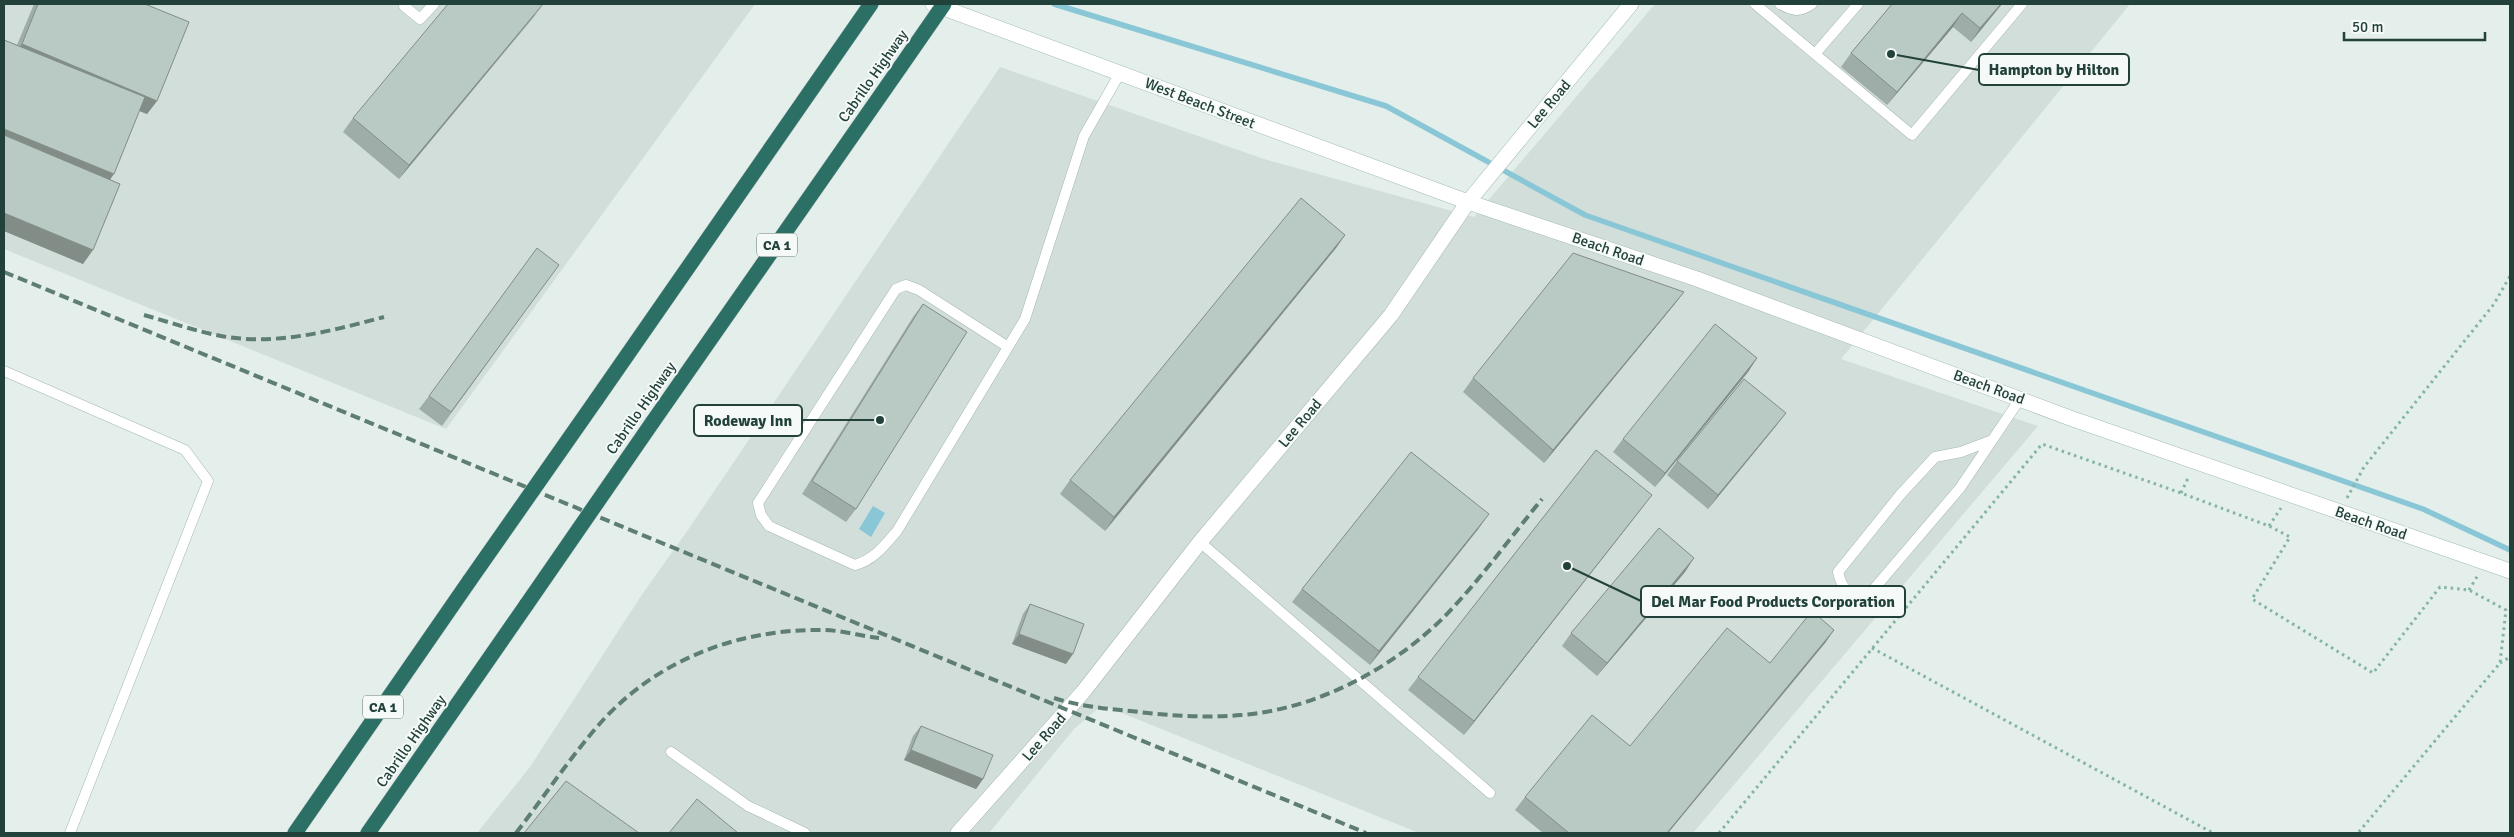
<svg xmlns="http://www.w3.org/2000/svg" width="2514" height="837" viewBox="0 0 2514 837" font-family="Signika,sans-serif">
	<style>
		.built { fill: #d2ded9 }
		.water { fill: #8ac7d6 }
		.lines { fill: none; stroke-linecap: round; stroke-linejoin: round }
		.stream { stroke: #8ac7d6; stroke-width: 5.5 }
		.service-casing { stroke: #a6b7b2; stroke-width: 11 }
		.tertiary-casing { stroke: #a6b7b2; stroke-width: 16 }
		.secondary-casing { stroke: #a2bbb3; stroke-width: 16 }
		.motorway-casing { stroke: #c1cac8; stroke-width: 16 }
		.path { stroke: #83b4a6; stroke-width: 3; stroke-dasharray: 2.5 4; stroke-linecap: butt }
		.service { stroke: #fff; stroke-width: 10 }
		.tertiary { stroke: #fff; stroke-width: 15 }
		.secondary { stroke: #fff; stroke-width: 15 }
		.motorway { stroke: #2c6f64; stroke-width: 15 }
		.rail { stroke: #5d7d75; stroke-width: 4; stroke-dasharray: 10 5; stroke-linecap: butt }
		.motorway-bridge-casing { stroke: #c1cac8; stroke-width: 16; stroke-linecap: butt }
		.motorway-bridge { stroke: #2c6f64; stroke-width: 15 }
		.wall { fill: #9fada8 }
		.shaded-wall { fill: #828d88 }
		.building { fill: #b9c9c3; stroke: #828d88 }
		.labels { text-anchor: middle; stroke-width: 4; stroke-linejoin: round; paint-order: stroke }
		.shield { fill: #f5faf8; stroke: #617873; stroke-width: 1 }
		.shield-label { font-size: 14px; font-weight: bold; fill: #22413a }
		.street-label { font-size: 15px; fill: #22413a; stroke: #f5faf8 }
		.leader { fill: none; stroke: #22413a; stroke-width: 2 }
		.callout-dot { fill: #22413a; stroke: #f5faf8; stroke-width: 2 }
		.callout { fill: #f5faf8; stroke: #22413a; stroke-width: 2 }
		.callout-label { font-size: 16px; text-anchor: middle; font-weight: bold; fill: #22413a }
	</style>
	<rect width="100%" height="100%" fill="#e4eeea"/>
	<path class="built" d="M4,4H755L446,429L4,249Z
		M1655,4H2130L1841,359L2038,426L1693,833H1419L1102,705L1074,729L989,833H477L530,767L641,596L690,527L1000,67L1264,159L1474,217Z"/>
	<path class="water" d="M873,506L885,513L871,537L859,529Z"/>
	<g class="lines">
		<path class="stream" d="M1054,4L1386,106L1585,215L2423,509L2510,550"/>
		<defs>
			<path id="service" d="M406,4L404,6L420,19L434,4
				M1755,4L1912,135L2022,4
				M1780,4C1793,11 1799,13 1812,4
				M1815,54L1858,4
				M1008,347L919,290L906,285L896,289L758,503L761,515L769,526L855,565C875,559 884,546 897,531L1025,319L1084,136L1120,73
				M4,371L185,450L208,481L70,833
				M1990,441L1961,452L1935,457L1900,495L1838,572C1842,589 1848,595 1864,597L1873,590L1960,488L2020,399
				M1200,542L1490,793
				M671,752L748,806L805,833"/>
			<path id="tertiary" d="M958,833L1083,692L1200,542L1391,315L1468,202"/>
			<path id="secondary" d="M933,4L1468,202L1697,279L2070,418L2510,571
				M1468,202L1631,4"/>
			<path id="motorway" d="M596,400L871,4
				M652,423L901,66
				M295,833L470,580
				M368,833L527,604"/>
		</defs>
		<use href="#service" class="service-casing"/>
		<use href="#tertiary" class="tertiary-casing"/>
		<use href="#secondary" class="secondary-casing"/>
		<use href="#motorway" class="motorway-casing"/>
		<path class="path" d="M2181,493L2189,476
			M2347,498L2364,467L2494,304L2510,276
			M2269,526L2281,508
			M2469,590L2478,575
			M1872,648L2213,833
			M2500,663L2510,657
			M1719,833L2042,444L2181,493L2269,526L2290,537L2252,599L2373,673L2440,587L2469,590L2506,610L2500,663L2358,833"/>
		<use href="#service" class="service"/>
		<use href="#tertiary" class="tertiary"/>
		<use href="#secondary" class="secondary"/>
		<use href="#motorway" class="motorway"/>
		<path class="rail" d="M4,272L1366,833
			M144,315C169,322 195,331 221,336C276,346 331,331 384,317
			M1054,698C1082,707 1110,709 1139,712C1173,716 1207,718 1241,715C1317,709 1392,669 1445,616C1480,580 1510,538 1542,499
			M516,833C544,797 573,753 604,719C661,658 740,629 822,630C841,630 860,636 879,638"/>
		<defs>
			<path id="motorway-bridge" d="M901,66L944,4
				M470,580L596,400
				M527,604L652,423"/>
		</defs>
		<use href="#motorway-bridge" class="motorway-bridge-casing"/>
		<use href="#motorway-bridge" class="motorway-bridge"/>
	</g>
	<path class="wall" d="M34,4H145L157,101L147,114L139,111L110,180L83,264L4,231V40L17,45Z
		M1892,4H2002L1971,42L1953,27L1887,105L1841,67L1851,53Z
		M536,14L399,179L343,132L353,118Z
		M1345,235L1336,248L1105,531L1060,494L1070,480Z
		M549,278L442,426L419,409L429,396Z
		M1684,292L1674,305L1544,463L1463,392L1473,378Z
		M923,304L856,509L846,522L802,494L913,317Z
		M1757,358L1748,372L1655,487L1613,452L1623,439Z
		M1776,426L1708,509L1667,475L1677,461Z
		M1642,508L1464,735L1408,690L1418,677Z
		M1479,528L1370,665L1292,602L1302,589Z
		M1685,572L1597,676L1562,646L1571,633Z
		M1030,604L1066,664L1012,644L1023,614Z
		M1834,630L1825,643L1668,833H1543L1515,810L1525,797L1630,746L1770,663Z
		M921,726L983,779L976,789L904,760L913,736Z"/>
	<path class="shaded-wall" d="M544,4L536,14L399,179L409,165Z
		M2001,4H2002L1971,42L1980,28Z
		M1962,13L1953,27L1887,105L1897,92Z
		M22,44L157,101L147,114L12,58Z
		M4,129L114,174L104,188L4,147Z
		M4,213L93,250L83,264L4,231Z
		M1345,235L1336,248L1105,531L1114,517Z
		M1684,292L1674,305L1544,463L1553,450Z
		M1757,358L1748,372L1655,487L1665,473Z
		M1786,413L1776,426L1708,509L1718,495Z
		M1652,495L1642,508L1464,735L1474,721Z
		M1489,514L1479,528L1370,665L1379,651Z
		M1694,558L1685,572L1597,676L1607,663Z
		M1834,630L1825,643L1668,833H1667Z
		M1019,634L1073,654L1066,664L1012,644Z
		M911,750L983,779L976,789L904,760Z"/>
	<path class="building" d="M38,4H145L189,22L157,101L22,44Z
		M448,4H543L409,165L353,118Z
		M1892,4H2001L1980,28L1962,13L1897,92L1851,53Z
		M4,40L145,97L114,174L4,129Z
		M4,135L120,184L93,250L4,213Z
		M1301,198L1345,235L1114,517L1070,480Z
		M537,248L559,265L451,412L429,396Z
		M1573,253L1684,292L1553,450L1473,378Z
		M923,304L967,332L856,509L812,481Z
		M1715,324L1757,358L1665,473L1623,439Z
		M1744,379L1786,413L1718,495L1677,461Z
		M1596,450L1652,495L1474,721L1418,677Z
		M1411,452L1489,514L1379,651L1302,589Z
		M1659,528L1694,558L1607,663L1571,633Z
		M1030,604L1084,624L1073,654L1019,634Z
		M1812,611L1834,630L1667,833H1569L1525,797L1592,715L1630,746L1727,628L1770,663Z
		M921,726L993,755L983,779L911,750Z
		M566,781L639,833H524Z
		M697,799L738,833H669Z"/>
	<g class="labels">
		<g class="shield">
			<rect x="757" y="233.5" width="40" height="23" rx="4"/>
			<rect x="363" y="695.5" width="40" height="23" rx="4"/>
		</g>
		<g class="shield-label">
			<text x="777" y="250">CA 1</text>
			<text x="383" y="712">CA 1</text>
		</g>
		<g class="street-label">
			<text transform="translate(873 76) rotate(-55)" y="5">Cabrillo Highway</text>
			<text transform="translate(1200 103) rotate(21)" y="5">West Beach Street</text>
			<text transform="translate(1549 104) rotate(-50)" y="5">Lee Road</text>
			<text transform="translate(1608 249) rotate(19)" y="5">Beach Road</text>
			<text transform="translate(1989 387) rotate(20)" y="5">Beach Road</text>
			<text transform="translate(641 408) rotate(-55)" y="5">Cabrillo Highway</text>
			<text transform="translate(1300 423) rotate(-50)" y="5">Lee Road</text>
			<text transform="translate(2371 523) rotate(19)" y="5">Beach Road</text>
			<text transform="translate(1044 737) rotate(-49)" y="5">Lee Road</text>
			<text transform="translate(411 741) rotate(-55)" y="5">Cabrillo Highway</text>
		</g>
	</g>
	<path class="leader" d="M1891 54L1979 70M880 420L802 420M1567 566L1641 601"/>
	<g class="callout-dot">
		<circle cx="1891" cy="54" r="5"/>
		<circle cx="880" cy="420" r="5"/>
		<circle cx="1567" cy="566" r="5"/>
	</g>
	<g class="callout">
		<rect x="1979" y="54" width="150" height="31" rx="5"/>
		<rect x="694" y="405" width="108" height="31" rx="5"/>
		<rect x="1641" y="586" width="264" height="31" rx="5"/>
	</g>
	<g class="callout-label">
		<text x="2054" y="75">Hampton by Hilton</text>
		<text x="748" y="426">Rodeway Inn</text>
		<text x="1773" y="607">Del Mar Food Products Corporation</text>
	</g>
	<rect width="2514" height="837" fill="none" stroke="#22413a" stroke-width="10"/>
	<path d="M2344 32v8h141v-8" fill="none" stroke="#22413a" stroke-width="2.5"/>
	<text x="2352" y="32" font-size="15" fill="#22413a" stroke="#f5faf8" stroke-width="4" paint-order="stroke">50 m</text>
</svg>
